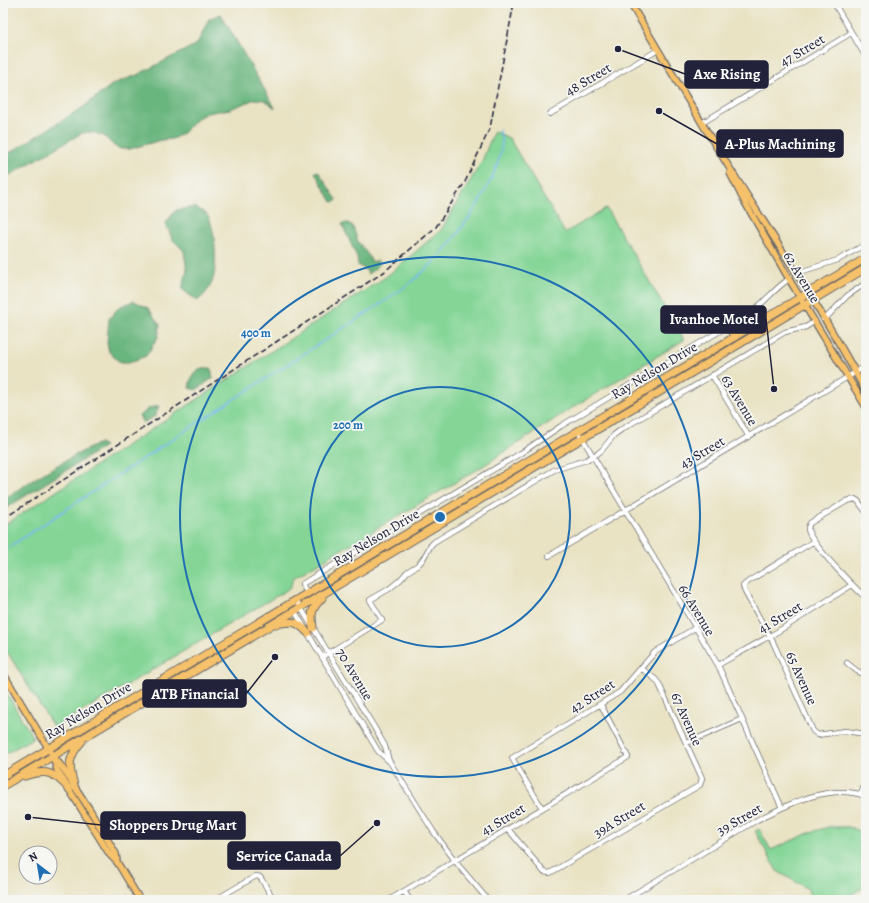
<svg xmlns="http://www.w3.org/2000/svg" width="869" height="903" viewBox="0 0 869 903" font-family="Alegreya,serif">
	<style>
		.green { fill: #84d596; stroke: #537c68 }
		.forest { fill: #6bb67f; stroke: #466c5d }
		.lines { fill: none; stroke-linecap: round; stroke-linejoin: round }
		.stream { stroke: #78b9ed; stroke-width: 1.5 }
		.minor-casing { stroke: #68666b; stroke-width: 6 }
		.major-casing { stroke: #68666b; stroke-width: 8 }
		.highway-casing { stroke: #68666b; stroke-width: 9 }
		.minor { stroke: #fff; stroke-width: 4.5 }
		.major { stroke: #f5c16b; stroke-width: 5.5 }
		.highway { stroke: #f5c16b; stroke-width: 7 }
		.rail { stroke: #22223b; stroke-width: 1.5; stroke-dasharray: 6 3; stroke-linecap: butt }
		.ring { fill: none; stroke: #1f6fb2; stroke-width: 2 }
		.labels { text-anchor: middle; stroke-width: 3.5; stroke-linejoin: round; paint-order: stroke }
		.street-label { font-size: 14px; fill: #22223b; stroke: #f6f6f2 }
		.centre { fill: #1f6fb2; stroke: #f6f6f2; stroke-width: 2 }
		.ring-label { font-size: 12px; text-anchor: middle; font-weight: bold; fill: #1f6fb2; stroke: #f6f6f2; stroke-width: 3.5; stroke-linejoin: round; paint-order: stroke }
		.leader { fill: none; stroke: #22223b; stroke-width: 1.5 }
		.callout-dot { fill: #22223b; stroke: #f6f6f2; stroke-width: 1.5 }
		.callout { fill: #22223b; stroke: #22223b; stroke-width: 1.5 }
		.callout-label { font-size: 15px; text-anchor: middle; font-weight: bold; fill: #fff }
	</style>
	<rect width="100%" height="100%" fill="#f6f6f2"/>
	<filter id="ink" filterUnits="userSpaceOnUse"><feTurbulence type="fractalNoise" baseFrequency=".025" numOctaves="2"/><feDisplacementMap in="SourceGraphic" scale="8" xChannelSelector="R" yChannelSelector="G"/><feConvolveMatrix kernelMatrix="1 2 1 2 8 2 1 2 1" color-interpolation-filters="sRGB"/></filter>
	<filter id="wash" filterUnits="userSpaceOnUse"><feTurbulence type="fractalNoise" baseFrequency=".012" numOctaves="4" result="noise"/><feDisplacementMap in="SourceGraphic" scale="16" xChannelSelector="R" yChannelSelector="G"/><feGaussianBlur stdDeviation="0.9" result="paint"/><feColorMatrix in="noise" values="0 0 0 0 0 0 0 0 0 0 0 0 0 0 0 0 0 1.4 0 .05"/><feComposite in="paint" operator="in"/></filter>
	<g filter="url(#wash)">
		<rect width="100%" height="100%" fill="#e9e3c4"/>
		<path class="green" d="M494,131L509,138L565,233L606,208L684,340L567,411L480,468L293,578L290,588L54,728L3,645V526L387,276L441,230L482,161Z
			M3,687L33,738L3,755Z
			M829,827H849L866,833V886L842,900H811L808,889L777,871L755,831L759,829L771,850L811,832Z"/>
		<path class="forest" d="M221,14L275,108L265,100L255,99L230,109L207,113L197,118L182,134L172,139L161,140L130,149H121L114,146L104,136L92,132L82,133L3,179V157L82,108L113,84L137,75L197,44L209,19Z
			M318,171L337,200L336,201L332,202L315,172Z
			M195,207C198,209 203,211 206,214C216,224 218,269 212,282C209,290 204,296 197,301L182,289L187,272L184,251L172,239L166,223L176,210Z
			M348,223L353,227L358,242L366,252L372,262L378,261L380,264C379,266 370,272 368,274L366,270L358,265L357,257L342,224Z
			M134,301L148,308L160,325L158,337L146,356L130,362H120L115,358L109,352L107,343L109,319L119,307Z
			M211,368L213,378L196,390L189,388C192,373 195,369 211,368Z
			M159,406L155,416L143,423L139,416L150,408Z
			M100,443L105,446L3,510V500C34,478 66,459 100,443Z"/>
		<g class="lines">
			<path class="stream" d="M3,551L188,429L382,303C401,290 421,276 436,259C462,231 499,180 502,142C502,138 500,134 499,130"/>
		</g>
	</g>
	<g filter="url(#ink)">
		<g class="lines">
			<defs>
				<path id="minor" d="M834,3L866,57
					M550,114L658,50
					M702,123L851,33
					M797,275L803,271L838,260L866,244
					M823,319L828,316L847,296L866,283
					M712,375L749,437
					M578,431L718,665L782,808
					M866,512L858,501L855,499L847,501L810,523C809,526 808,526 808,529C809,542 855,588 866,598
					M814,541L749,581L743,586L745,592L773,642L813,731L818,735L845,731L866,734
					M549,556L866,366
					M307,593L302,584L521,453L561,426L750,313C764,303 774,289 789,279
					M296,600L374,727L385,746L389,761
					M294,610L378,751L390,762L433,831L459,866L488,900
					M322,657L382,620L370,600L389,589L400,580L407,572L418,565L423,559L431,545L434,542L554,470L586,460L597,454L602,450L614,435L622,429L785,332L806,327L815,321
					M847,663L857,671L866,675
					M718,665L777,632L852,585
					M687,743L742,719
					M861,795L866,779
					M542,808L512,758L620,692L655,652L695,628
					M508,829L544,872L550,873L700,785L702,778L659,684L655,679L641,668
					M404,891L410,900
					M215,900L256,876L260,877L262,880L274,900
					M389,900L628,757L601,705
					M624,900L757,820C789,804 829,783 866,796"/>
				<path id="major" d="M630,3C661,54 691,106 722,156C771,234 823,311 866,392
					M730,173L743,199L789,279L866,407
					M3,673L53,756L62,767L90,810L116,854L117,862
					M54,760L57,770L110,855L117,862L140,900"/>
				<path id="highway" d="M728,326L735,337
					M276,624C293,621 296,620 308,633
					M313,628C311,613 311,609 322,598
					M3,776L866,258
					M25,776C47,769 54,772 69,789
					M74,785C68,765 68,757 82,741
					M3,786L866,268"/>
			</defs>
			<use href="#minor" class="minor-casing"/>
			<use href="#major" class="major-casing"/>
			<use href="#highway" class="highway-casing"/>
			<use href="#minor" class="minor"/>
			<use href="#major" class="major"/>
			<use href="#highway" class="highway"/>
			<path class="rail" d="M3,519L384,272L436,227L465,182L490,128L514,3"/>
		</g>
	</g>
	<g class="ring">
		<circle cx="440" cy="517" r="130"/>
		<circle cx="440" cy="517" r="260"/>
	</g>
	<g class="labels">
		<g class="street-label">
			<text transform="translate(802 50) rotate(-31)" y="5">47 Street</text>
			<text transform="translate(588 79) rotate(-31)" y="5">48 Street</text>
			<text transform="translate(802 277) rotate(59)" y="5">62 Avenue</text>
			<text transform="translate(654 370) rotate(-31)" y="5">Ray Nelson Drive</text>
			<text transform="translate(740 400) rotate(59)" y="5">63 Avenue</text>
			<text transform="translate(702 452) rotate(-31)" y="5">43 Street</text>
			<text transform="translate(376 537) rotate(-31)" y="5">Ray Nelson Drive</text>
			<text transform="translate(697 610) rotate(59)" y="5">66 Avenue</text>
			<text transform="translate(780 617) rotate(-31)" y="5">41 Street</text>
			<text transform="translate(355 674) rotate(59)" y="5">70 Avenue</text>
			<text transform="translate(802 678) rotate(66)" y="5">65 Avenue</text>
			<text transform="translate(592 696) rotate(-33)" y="5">42 Street</text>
			<text transform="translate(88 710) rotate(-31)" y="5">Ray Nelson Drive</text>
			<text transform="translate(687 719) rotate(66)" y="5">67 Avenue</text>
			<text transform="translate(503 819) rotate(-31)" y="5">41 Street</text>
			<text transform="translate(619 819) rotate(-31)" y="5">39A Street</text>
			<text transform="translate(739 819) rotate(-30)" y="5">39 Street</text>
		</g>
	</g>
	<circle cx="440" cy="517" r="6" class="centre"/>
	<g class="ring-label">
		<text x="256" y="337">400 m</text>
		<text x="348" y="429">200 m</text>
	</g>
	<path class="leader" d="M618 49L685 74M659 111L717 144M774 389L766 319M275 657L246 694M28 817L101 825M377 823L340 856"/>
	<g class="callout-dot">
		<circle cx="618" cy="49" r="4"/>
		<circle cx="659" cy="111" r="4"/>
		<circle cx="774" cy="389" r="4"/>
		<circle cx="275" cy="657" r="4"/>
		<circle cx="28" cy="817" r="4"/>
		<circle cx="377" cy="823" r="4"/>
	</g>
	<g class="callout">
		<rect x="685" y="61" width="83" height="27" rx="4"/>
		<rect x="717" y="130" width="126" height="27" rx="4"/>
		<rect x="661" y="306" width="105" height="27" rx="4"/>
		<rect x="143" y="680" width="103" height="27" rx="4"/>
		<rect x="101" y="812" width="144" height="27" rx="4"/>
		<rect x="228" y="842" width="112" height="27" rx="4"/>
	</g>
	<g class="callout-label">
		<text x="727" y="79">Axe Rising</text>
		<text x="780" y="149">A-Plus Machining</text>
		<text x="714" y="324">Ivanhoe Motel</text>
		<text x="195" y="699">ATB Financial</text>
		<text x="173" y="830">Shoppers Drug Mart</text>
		<text x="284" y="861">Service Canada</text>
	</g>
	<rect width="869" height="903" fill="none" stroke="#f6f6f2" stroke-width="16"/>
	<g transform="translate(38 865) rotate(329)"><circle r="19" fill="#f6f6f2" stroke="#a1a1a9"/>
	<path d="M0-3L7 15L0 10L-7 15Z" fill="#1f6fb2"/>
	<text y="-6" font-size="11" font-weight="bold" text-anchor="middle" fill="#22223b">N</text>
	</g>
</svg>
